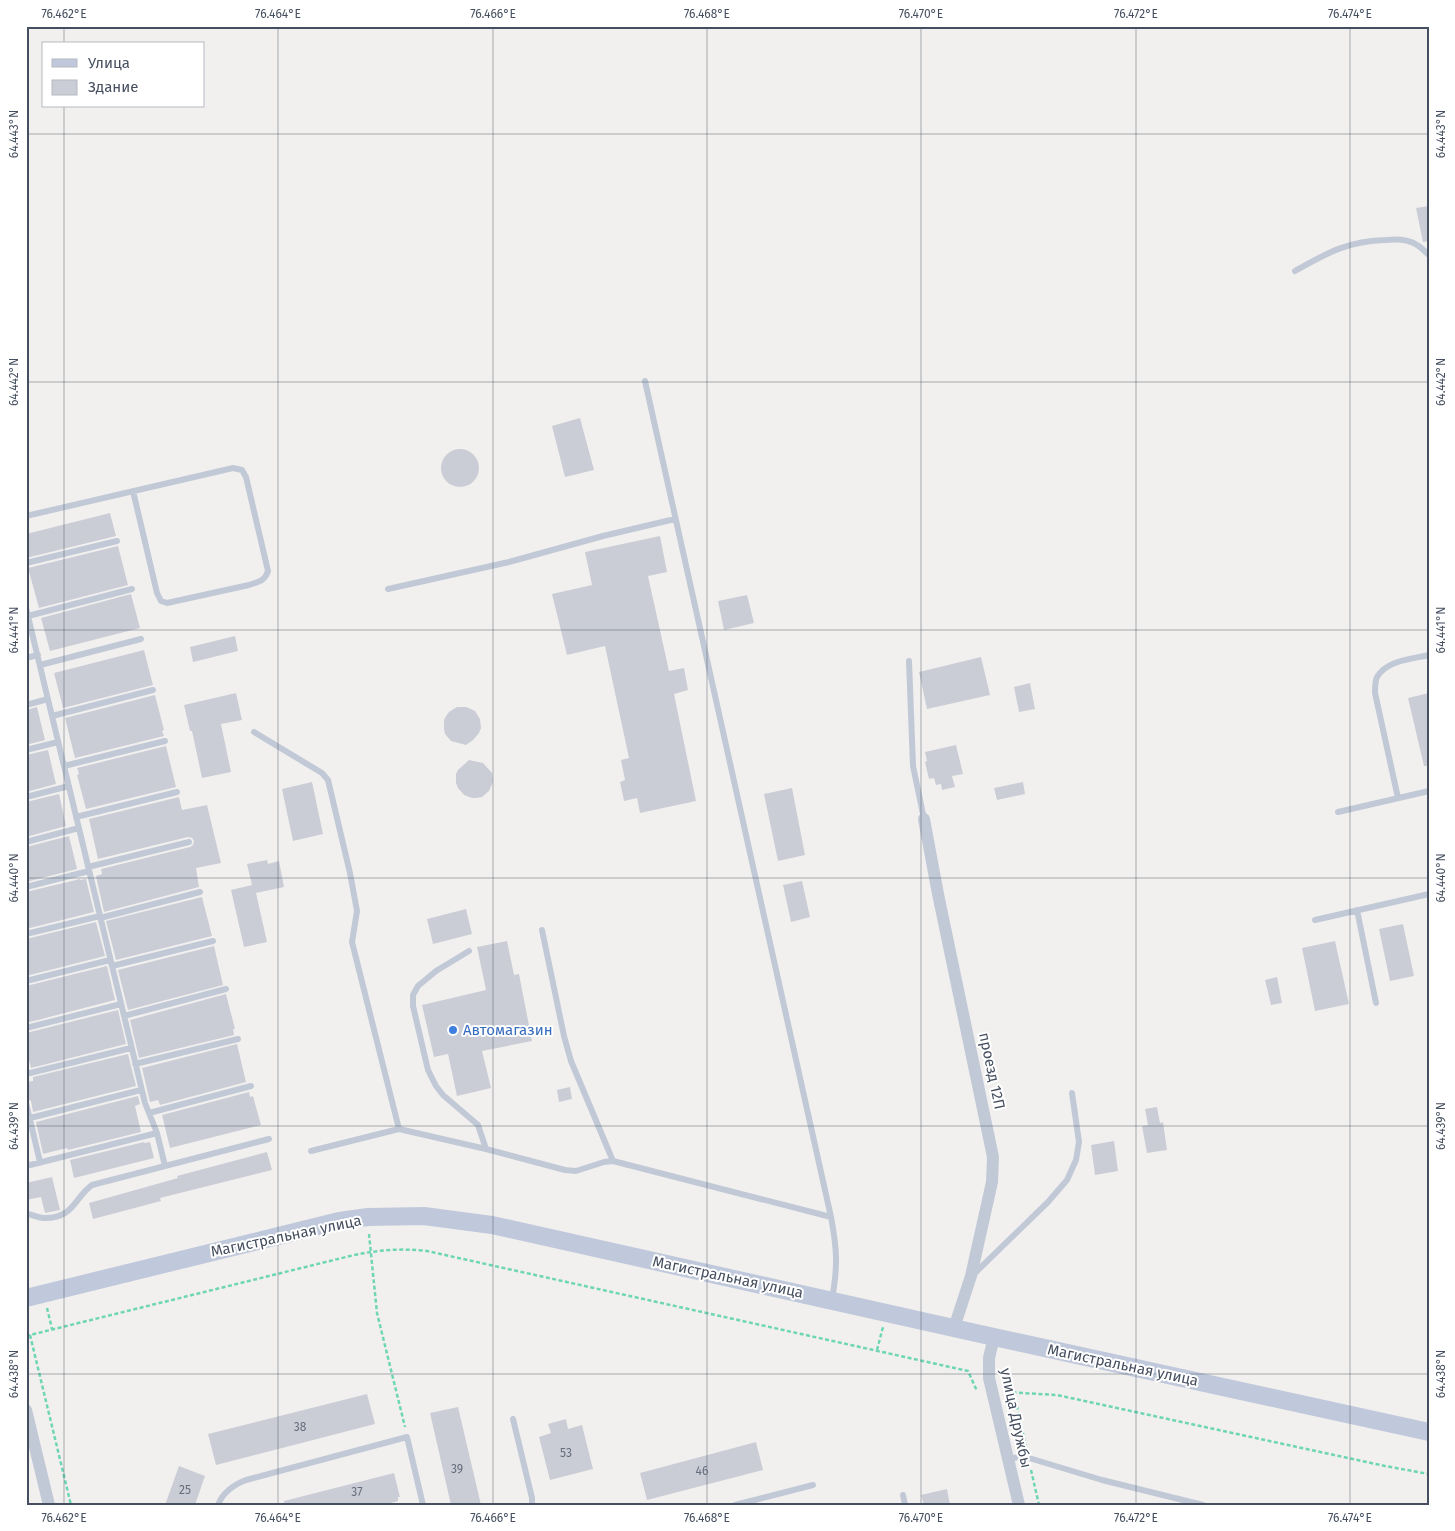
<svg xmlns="http://www.w3.org/2000/svg" width="1455" height="1531" viewBox="0 0 1455 1531" font-family="'Fira Sans',sans-serif">
	<style>
		.building { fill: #cbcdd6 }
		.lines { fill: none; stroke-linecap: round; stroke-linejoin: round }
		.path { stroke: #6ed6b4; stroke-width: 2.5; stroke-dasharray: 4 2.5; stroke-linecap: butt }
		.service { stroke: #c2c9d6; stroke-width: 6 }
		.minor { stroke: #c2c9d6; stroke-width: 12 }
		.secondary { stroke: #c0c9db; stroke-width: 18 }
		.ticks { fill: none; stroke: #454f5f; stroke-width: 1; stroke-opacity: 0.45 }
		.shop-dot { fill: #3f7fe0; stroke: #fff; stroke-width: 2 }
		.labels { text-anchor: middle; stroke-width: 4; stroke-linejoin: round; paint-order: stroke }
		.number-label { font-size: 12px; fill: #666e7d }
		.shop-label { font-size: 15px; fill: #366cbe; stroke: #fff; text-anchor: start }
		.street-label { font-size: 15px; fill: #454f5f; stroke: #fff }
		.neatline { fill: none; stroke: #454f5f; stroke-width: 2 }
		.ticks-label { font-size: 12px; text-anchor: middle; fill: #454f5f }
	</style>
	<rect width="100%" height="100%" fill="#f2f0ef"/>
	<path class="building" d="M1429,206V241L1423,242L1416,208Z
		M580,418L594,470L565,477L552,426Z
		M441 468a19 19 0 1 1 38 0a19 19 0 1 1-38 0Z
		M110,513L116,536L26,558V534Z
		M660,536L667,572L648,576L669,671L684,668L688,690L674,694L696,801L640,813L637,798L624,801L620,782L625,780L621,760L629,758L605,646L567,655L552,594L592,585L585,552Z
		M118,546L128,585L39,608L28,568Z
		M131,594L140,628L50,651L41,618Z
		M747,595L754,623L724,630L718,601Z
		M235,636L238,651L193,662L190,647Z
		M144,650L153,685L63,708L54,673Z
		M981,657L990,695L927,709L919,672Z
		M1030,683L1035,709L1019,712L1014,687Z
		M236,693L242,720L221,724L231,772L202,778L192,731H190L184,705Z
		M1429,693V766H1424L1408,698Z
		M155,695L164,730L162,731L164,736L75,758L65,718Z
		M37,707L45,740L26,745V710Z
		M457,707H466L471,709L475,711L480,719L481,728L479,733L473,740L466,745L451,741L445,734L444,729V720L446,716L449,712Z
		M956,745L963,774L952,776L955,787L942,790L941,784L936,785L934,778L929,779L925,762L927,761L925,752Z
		M166,746L176,787L86,809L77,775L79,774L77,768Z
		M48,750L56,784L26,792V755Z
		M469,760L483,763L492,773L493,782L489,791L482,797L477,798H472L464,795L458,788L456,783V774L458,770Z
		M312,782L323,834L293,841L282,789Z
		M1023,782L1025,794L997,800L994,788Z
		M792,788L805,855L778,861L764,794Z
		M59,794L66,826L26,837V802Z
		M179,797L182,810L207,805L221,863L196,868L199,887L104,912L96,876L102,874L101,869L190,847L193,845L194,841L192,838L188,837L98,859L89,819Z
		M69,836L77,869L26,882V847Z
		M267,860L268,864L279,861L284,887L256,893L267,942L244,947L231,890L252,885L247,864Z
		M80,879V880L86,879L94,912L26,929V892Z
		M802,881L810,917L791,922L783,885Z
		M202,897L212,936L116,960L106,921Z
		M466,909L472,934L433,944L427,919Z
		M96,922L105,956L26,976V939Z
		M1403,924L1414,976L1390,981L1379,929Z
		M507,941L514,975L519,974L532,1041L482,1051L491,1088L457,1096L448,1054L434,1057L422,1005L486,990L477,947Z
		M1335,941L1349,1004L1315,1011L1302,948Z
		M214,946L223,985L128,1010L118,970Z
		M107,966L115,1000L26,1023V986Z
		M1277,977L1282,1003L1271,1005L1265,980Z
		M226,994L235,1029H233L234,1035L139,1058L130,1020Z
		M118,1010L126,1044L31,1068L26,1049V1033Z
		M237,1044L246,1082L160,1105L158,1100L150,1102L142,1068Z
		M128,1054L136,1086L33,1112L31,1101L26,1098V1082L33,1081V1077Z
		M570,1087L572,1099L559,1102L557,1090Z
		M249,1092L250,1097L253,1096L261,1125L170,1148L162,1115Z
		M138,1096L140,1104L135,1106L141,1132L68,1150L67,1148L43,1154L36,1122Z
		M1157,1107L1160,1123L1163,1122L1167,1150L1147,1153L1142,1126L1148,1125L1145,1109Z
		M1114,1141L1118,1171L1095,1175L1091,1145Z
		M144,1142V1143L150,1142L154,1158L74,1178L70,1160Z
		M267,1152L272,1170L160,1198L161,1201L93,1219L89,1203L178,1178L177,1176Z
		M52,1177L60,1210L45,1213L41,1197L26,1200V1183Z
		M367,1394L375,1424L216,1465L208,1434Z
		M458,1407L481,1505H451L430,1413Z
		M566,1419L568,1429L582,1425L593,1469L550,1480L539,1437L551,1433L548,1424Z
		M756,1442L763,1470L647,1500L640,1473Z
		M179,1466L205,1476L195,1505H165Z
		M394,1473L400,1497H398V1501L384,1505H284V1501Z
		M947,1489L950,1505H924L921,1495Z"/>
	<g class="lines">
		<path class="path" d="M369,1234L377,1313L405,1427
			M47,1308L52,1329
			M30,1335L71,1505
			M26,1336L350,1256C376,1250 400,1248 427,1251L968,1371L977,1391
			M877,1350L883,1327
			M1006,1392L1057,1395L1385,1466L1429,1474
			M1014,1393L1026,1447
			M1031,1470L1039,1505"/>
		<path class="service" d="M1295,271C1327,253 1347,241 1386,240C1396,239 1408,239 1417,245C1421,247 1425,252 1429,255
			M645,381L831,1217C837,1249 838,1266 832,1299
			M26,516L233,468L242,470L246,477L268,571C265,581 258,582 249,585L167,603L161,601L157,593L133,491
			M26,563L117,541
			M388,589L509,562L603,536L675,519
			M26,608L145,1103L157,1133L165,1166
			M28,616L132,589
			M26,658L38,655
			M909,661L913,766L924,819
			M40,665L141,639
			M26,705L48,699
			M52,716L153,690
			M254,732L322,773L328,780L350,873L357,911L352,942L399,1129L486,1149L565,1170L576,1171L604,1162L613,1161L831,1217
			M26,750L58,742
			M64,766L165,741
			M26,797L69,786
			M1398,798L1375,693C1375,688 1375,681 1377,677C1387,660 1412,659 1429,655
			M1338,812L1429,791
			M76,817L177,792
			M26,842L79,828
			M88,867L189,842
			M26,887L89,871
			M1357,910L1376,1003
			M100,918L200,892
			M1315,920L1429,894
			M542,930L564,1036L571,1061L613,1161
			M26,934L100,916
			M469,951L436,971L418,986L413,995V1006L428,1070L436,1086L443,1095L478,1125L486,1149
			M112,966L213,941
			M26,981L110,960
			M124,1016L226,989
			M26,1028L121,1004
			M135,1064L238,1039
			M26,1074L131,1048
			M26,1103L40,1162
			M149,1113L251,1086
			M30,1118L141,1090
			M311,1151L399,1129
			M26,1166L157,1133
			M26,1214C33,1214 39,1219 45,1218C74,1218 74,1198 92,1185L269,1139
			M974,1274L1048,1202L1067,1180L1076,1160L1079,1142L1072,1093
			M513,1419L532,1498V1505
			M1008,1459L1019,1457L1029,1458L1102,1480L1203,1505
			M903,1495L905,1505
			M218,1505C223,1492 233,1485 246,1480L407,1437L423,1505
			M735,1505L813,1485"/>
		<path class="minor" d="M924,819L938,894L993,1157L992,1182L971,1276L954,1328
			M994,1337L989,1358V1378L1019,1505
			M26,1410L49,1505"/>
		<path class="secondary" d="M26,1298L339,1221L368,1217L424,1216L492,1225L994,1337L1429,1432"/>
	</g>
	<path class="ticks" d="M64,26V44M278,26V1505M493,26V1505M707,26V1505M921,26V1505M1136,26V1505M1350,26V1505M64,106V1505M26,134H1429M26,382H1429M26,630H1429M26,878H1429M26,1126H1429M26,1374H1429"/>
	<circle class="shop-dot" cx="453" cy="1030" r="5"/>
	<g class="labels">
		<g class="number-label">
			<text x="300" y="1431">38</text>
			<text x="566" y="1457">53</text>
			<text x="457" y="1473">39</text>
			<text x="702" y="1475">46</text>
			<text x="185" y="1494">25</text>
			<text x="357" y="1496">37</text>
		</g>
		<g class="shop-label">
			<text x="463" y="1035">Автомагазин</text>
		</g>
		<g class="street-label">
			<text transform="translate(992 1071) rotate(78)" y="5">проезд 12П</text>
			<text transform="translate(286 1236) rotate(-12)" y="5">Магистральная улица</text>
			<text transform="translate(728 1277) rotate(12)" y="5">Магистральная улица</text>
			<text transform="translate(1123 1365) rotate(12)" y="5">Магистральная улица</text>
			<text transform="translate(1016 1418) rotate(78)" y="5">улица Дружбы</text>
		</g>
	</g>
	<rect width="1455" height="1531" fill="none" stroke="#ffffff" stroke-width="55"/>
	<rect x="42" y="42" width="162" height="65" fill="#ffffff" stroke="#b5b9bf"/>
	<rect x="52" y="59" width="25" height="8" fill="#c0c9db" stroke="#b5b9bf"/>
	<text x="88" y="68" font-size="15" fill="#454f5f">Улица</text>
	<rect x="52" y="80" width="25" height="15" fill="#cbcdd6" stroke="#b5b9bf"/>
	<text x="88" y="92" font-size="15" fill="#454f5f">Здание</text>
	<rect x="28" y="28" width="1400" height="1476" class="neatline"/>
	<g class="ticks-label">
		<text x="64" y="18">76.462°E</text>
		<text x="278" y="18">76.464°E</text>
		<text x="493" y="18">76.466°E</text>
		<text x="707" y="18">76.468°E</text>
		<text x="921" y="18">76.470°E</text>
		<text x="1136" y="18">76.472°E</text>
		<text x="1350" y="18">76.474°E</text>
		<text transform="translate(14 134) rotate(-90)" y="4">64.443°N</text>
		<text transform="translate(1441 134) rotate(-90)" y="4">64.443°N</text>
		<text transform="translate(14 382) rotate(-90)" y="4">64.442°N</text>
		<text transform="translate(1441 382) rotate(-90)" y="4">64.442°N</text>
		<text transform="translate(14 630) rotate(-90)" y="4">64.441°N</text>
		<text transform="translate(1441 630) rotate(-90)" y="4">64.441°N</text>
		<text transform="translate(14 878) rotate(-90)" y="4">64.440°N</text>
		<text transform="translate(1441 878) rotate(-90)" y="4">64.440°N</text>
		<text transform="translate(14 1126) rotate(-90)" y="4">64.439°N</text>
		<text transform="translate(1441 1126) rotate(-90)" y="4">64.439°N</text>
		<text transform="translate(14 1374) rotate(-90)" y="4">64.438°N</text>
		<text transform="translate(1441 1374) rotate(-90)" y="4">64.438°N</text>
		<text x="64" y="1522">76.462°E</text>
		<text x="278" y="1522">76.464°E</text>
		<text x="493" y="1522">76.466°E</text>
		<text x="707" y="1522">76.468°E</text>
		<text x="921" y="1522">76.470°E</text>
		<text x="1136" y="1522">76.472°E</text>
		<text x="1350" y="1522">76.474°E</text>
	</g>
</svg>
